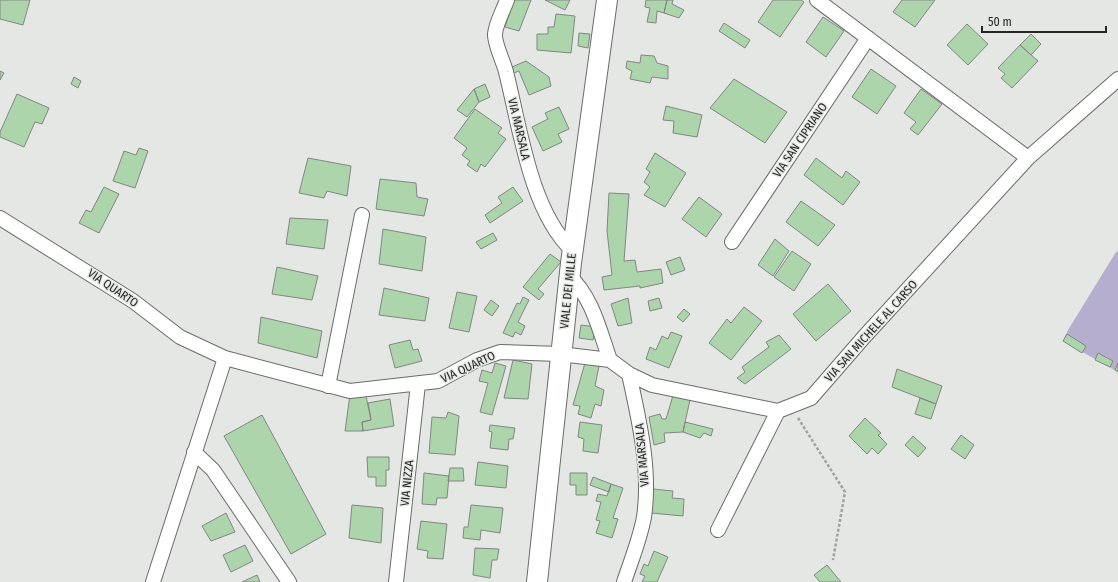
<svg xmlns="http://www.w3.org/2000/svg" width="1118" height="582" viewBox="0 0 1118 582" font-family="'Fira Sans Condensed',sans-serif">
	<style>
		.green { fill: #b6aecf }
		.building { fill: #add5ac; stroke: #838683 }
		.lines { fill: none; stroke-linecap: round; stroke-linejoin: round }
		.minor-casing { stroke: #6a6d6a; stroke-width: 16 }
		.secondary-casing { stroke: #6a6d6a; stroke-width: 22 }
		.path { stroke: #a1a3a1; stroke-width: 2.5; stroke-dasharray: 3 2; stroke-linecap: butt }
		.minor { stroke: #fff; stroke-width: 14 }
		.secondary { stroke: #fff; stroke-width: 20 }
		.labels { text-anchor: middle; stroke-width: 3; stroke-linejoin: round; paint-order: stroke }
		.street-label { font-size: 12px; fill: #252625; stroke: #e4e7e4 }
	</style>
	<rect width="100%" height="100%" fill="#e4e7e4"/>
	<path class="green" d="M1118,251V372L1063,341L1068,330L1116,252Z"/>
	<path class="building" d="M0,0H30L23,25L0,19Z
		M514,0H531L519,31L505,27Z
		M545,0H570L565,10Z
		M646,0H667L664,13L657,11L656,23L647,22L650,8L645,7Z
		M667,0H673L672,4L684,10L679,18L664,13Z
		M773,0H801L804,2L780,37L758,22Z
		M902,0H935L915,27L893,12Z
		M556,14L575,16L571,53L537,50V34H548V27H554Z
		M823,17L844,31L826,57L806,42Z
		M724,23L750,40L745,48L719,31Z
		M967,24L988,44L968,65L947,45Z
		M579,33L590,34L588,48L578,46Z
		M1031,34L1041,44L1031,55L1020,45Z
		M1020,45L1038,61L1012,88L1001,78L1005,74L998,68Z
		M641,55L654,56L657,63L668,66V79L652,77L650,83L630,79L632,71L626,68L627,61L640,63Z
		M526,61L549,77L551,86L529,95L519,71L514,73L512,67Z
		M871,69L896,86L877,114L852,97Z
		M0,71L4,73L0,80Z
		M74,77L81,81L78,88L71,84Z
		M734,79L787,112L765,143L710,108Z
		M485,84L490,97L479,102L474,89Z
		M474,89L479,102L467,117L457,110Z
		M921,89L942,104L918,135L910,129L916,122L904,113Z
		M17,94L49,108L42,124L35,122L24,147L0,137V132Z
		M666,106L702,115L697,137L673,133L674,121L663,120Z
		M559,107L569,129L558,134L562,142L543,151L532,127L548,119L545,113Z
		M475,109L502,128L498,133L506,139L485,167L481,164L477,172L467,165L470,161L462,155L467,148L454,138Z
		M139,148L148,151L135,188L113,181L124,151L136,155Z
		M655,153L686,173L665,207L644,195L650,187L644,182L650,172L646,169Z
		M308,158L351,166L347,196L327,191L324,198L299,193Z
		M816,158L842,178L846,171L860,182L843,205L804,175Z
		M380,179L416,183L417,197L428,199L424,216L376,209Z
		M104,187L119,194L99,233L79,223L86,210L91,212Z
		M513,187L523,201L490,223L485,215L502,203L498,197Z
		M609,193L629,194L624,261L635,260L637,272L661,269L663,283L640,288V286L604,290L602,277L612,275L607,231Z
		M699,197L722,214L706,237L682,219Z
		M801,201L835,225L818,246L786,222Z
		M290,218L328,220L324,249L286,244Z
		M383,229L426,237L422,271L379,264Z
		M493,233L497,240L481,249L476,242Z
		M775,239L789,251L773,276L758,265Z
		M792,251L811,264L794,291L774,277Z
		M550,254L561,262L538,289L544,294L539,300L523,287Z
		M680,257L685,270L671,275L666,262Z
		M277,267L318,276L312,300L272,294Z
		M828,284L851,311L816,341L793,314Z
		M384,288L429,298L425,321L379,315Z
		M457,292L477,296L469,332L449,328Z
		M523,297L529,300L518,322L525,326L521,335L515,332L513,337L503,333L517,303L520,304Z
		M628,298L632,323L618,326L611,304Z
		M659,298L662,308L650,311L648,301Z
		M491,300L499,306L492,316L484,310Z
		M744,307L762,321L731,360L709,343L727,319L731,323Z
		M684,309L690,314L683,322L677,317Z
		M261,317L322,331L317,358L258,343Z
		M581,325L596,327L593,340L579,338Z
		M671,332L682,336L669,368L646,359L650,347L656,350L662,336L668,339Z
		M1067,334L1086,346L1082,353L1063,341Z
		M779,335L791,349L745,384L737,378L745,372L742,367L769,347L766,342Z
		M410,340L413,350L418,349L422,361L395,368L389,345Z
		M1098,353L1113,361L1110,367L1095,360Z
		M513,360L532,364L528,399L504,398Z
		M495,363L506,366L492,415L480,412L488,383L479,381L482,370L492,373Z
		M585,363L599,366L595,386L604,390L601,406L595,404L591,418L578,414L580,406L573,405Z
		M1118,363V372L1115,370Z
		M897,369L942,386L936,404L892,387Z
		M674,392L691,395L683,432L664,433L665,442L654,445L649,417L660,414L662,419H666Z
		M350,395L366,396L371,420L362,422L363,431H345Z
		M920,398L936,404L931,419L915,414Z
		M390,399L394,426L363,431L362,422L371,420L368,403Z
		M448,412L459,416L455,455L429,453L432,417L446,418Z
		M262,415L326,534L291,554L224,436Z
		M865,418L881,433L878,435L887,444L878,454L872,448L867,454L849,436Z
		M580,422L602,425L598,453L583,451L584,439L578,437Z
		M685,422L713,429L711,436L704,433L700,438L683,432Z
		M490,425L515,428L513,439H509L508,450L490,448L492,432L489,431Z
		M961,435L974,445L965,459L951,449Z
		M913,436L926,448L918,457L905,445Z
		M367,457H389V470H386V486H376V477H368Z
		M478,462L508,466L506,488L475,485Z
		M450,468H463L464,481H448Z
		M424,473L449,476L447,498H437L436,505L422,504Z
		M570,473H587V495H576V485H570Z
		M593,477L611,484L609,492L590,485Z
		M611,484L623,488L613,518L618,519L612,538L596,533L600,521L596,520L601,502L596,501L598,494L607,496Z
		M653,489L673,491L672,498L684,499L683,516L651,513Z
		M352,505L383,508L381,543L349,538Z
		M471,505L503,508L500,533L481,530L480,540L463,538L464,527H468Z
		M226,513L235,532L211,541L202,526Z
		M421,521L447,524L443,559L427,558L428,551L417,549Z
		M245,545L253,561L231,572L223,555Z
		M475,548L499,549L497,560H492L490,578L473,575Z
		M654,551L668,557L657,582H642L645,576L640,574L644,564L648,566Z
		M827,565L841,582H820L814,575Z
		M257,575L260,582H242Z"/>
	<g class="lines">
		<defs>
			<path id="minor" d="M507,0C503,11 496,23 495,34C494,43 504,63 506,72C520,127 530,210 572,250
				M817,0L1028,158
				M0,218L133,301L180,337L225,358L350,391L438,381L477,360L500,352L560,354L610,360L629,374L652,385L778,411L811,398L864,337L1028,158L1118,79
				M732,242L868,38
				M569,276C592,296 600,332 610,360
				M328,386L362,215
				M194,452L213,470L289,582
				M718,530L778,411
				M153,582L225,358
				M396,582L418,384
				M624,582C631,561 640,539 644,517C651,470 639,420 629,374"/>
			<path id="secondary" d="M537,582L571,263L607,0"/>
		</defs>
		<use href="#minor" class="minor-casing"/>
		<use href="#secondary" class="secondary-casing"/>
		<path class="path" d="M798,418L845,492L833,560"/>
		<use href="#minor" class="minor"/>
		<use href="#secondary" class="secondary"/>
	</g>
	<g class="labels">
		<g class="street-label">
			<text transform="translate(519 129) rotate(77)" y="4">VIA MARSALA</text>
			<text transform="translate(800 140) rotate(-56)" y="4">VIA SAN CIPRIANO</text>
			<text transform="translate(113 288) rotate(34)" y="4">VIA QUARTO</text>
			<text transform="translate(568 291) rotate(-84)" y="4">VIALE DEI MILLE</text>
			<text transform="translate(871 331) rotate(-48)" y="4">VIA SAN MICHELE AL CARSO</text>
			<text transform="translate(468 367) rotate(-25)" y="4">VIA QUARTO</text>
			<text transform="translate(642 455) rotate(-95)" y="4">VIA MARSALA</text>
			<text transform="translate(407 483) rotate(-84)" y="4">VIA NIZZA</text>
		</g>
	</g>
	<path d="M982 26v6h124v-6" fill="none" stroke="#252625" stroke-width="2"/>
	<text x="988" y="26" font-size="12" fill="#252625" stroke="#e4e7e4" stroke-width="3" paint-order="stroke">50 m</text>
</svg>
